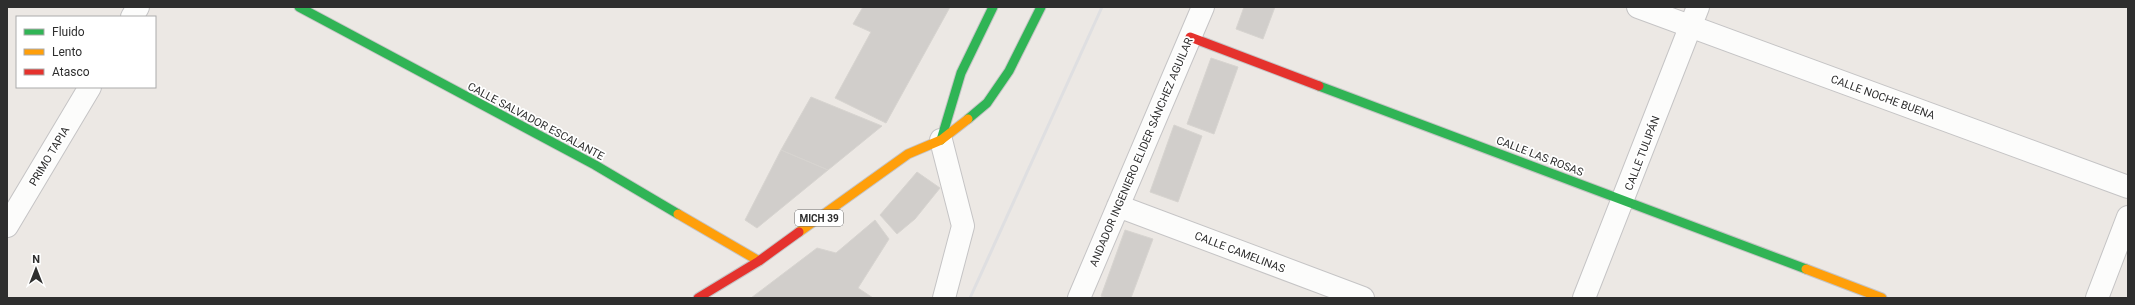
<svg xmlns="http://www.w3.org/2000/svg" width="2135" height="305" viewBox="0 0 2135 305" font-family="Roboto,sans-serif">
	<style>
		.building { fill: #d1cecb; stroke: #d7d4d0 }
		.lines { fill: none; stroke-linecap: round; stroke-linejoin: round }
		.street-casing { stroke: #c5c4c5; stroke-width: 24 }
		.fast-casing { stroke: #c5c4c5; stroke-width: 11 }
		.slow-casing { stroke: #c5c4c5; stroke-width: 11 }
		.jam-casing { stroke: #c5c4c5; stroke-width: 11 }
		.street { stroke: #fcfcfb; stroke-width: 22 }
		.fast { stroke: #30b455; stroke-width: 9 }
		.slow { stroke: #ff9f0a; stroke-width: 9 }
		.jam { stroke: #e5322d; stroke-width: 9 }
		.rail { stroke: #dfdfe1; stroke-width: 3 }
		.labels { text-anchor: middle; stroke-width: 3.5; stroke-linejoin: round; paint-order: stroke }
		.shield { fill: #fff; stroke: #6d6d6d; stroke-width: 1 }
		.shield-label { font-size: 10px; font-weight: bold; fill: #2e2e2e }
		.street-label { font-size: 11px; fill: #2e2e2e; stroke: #fff }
	</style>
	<rect width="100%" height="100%" fill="#ece8e4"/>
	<path class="building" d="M863,7H950L886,123L835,98L871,32L853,24Z
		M1244,7H1275L1263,39L1236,29Z
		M1211,58L1238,67L1214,134L1187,124Z
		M811,97L882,126L828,170L781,150Z
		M1174,125L1202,136L1178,202L1150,192Z
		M781,150L828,170L757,228L745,220Z
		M917,172L940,188L915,219L897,234L880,215Z
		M875,220L889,239L858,288L873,298H751L817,248L836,253Z
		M1125,230L1153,239L1131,298H1107L1101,296Z"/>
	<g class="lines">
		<defs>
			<path id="street" d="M1638,7L2128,187
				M132,17L138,7
				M941,140L963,226L944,298
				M1118,206L1363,298
				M7,226L90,87
				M1079,298L1203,7
				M1584,298L1698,7
				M2097,298L2128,217"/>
			<path id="fast" d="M299,7L595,165L678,214
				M1319,86L1806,269
				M968,119L987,103L1009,71L1041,7
				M941,140L961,73L993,7"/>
			<path id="slow" d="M678,214L759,261
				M799,232L908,154L941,140L968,119
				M1806,269L1882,298"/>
			<path id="jam" d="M1190,37L1319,86
				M698,298L759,261L799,232"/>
		</defs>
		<use href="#street" class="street-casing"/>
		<use href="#fast" class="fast-casing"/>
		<use href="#slow" class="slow-casing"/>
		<use href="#jam" class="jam-casing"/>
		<use href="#street" class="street"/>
		<use href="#fast" class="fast"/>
		<use href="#slow" class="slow"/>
		<use href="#jam" class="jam"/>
		<path class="rail" d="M970,298L1102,7"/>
	</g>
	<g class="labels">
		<rect class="shield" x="795" y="210" width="48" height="16" rx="3"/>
		<g class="shield-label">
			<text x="819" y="222">MICH 39</text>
		</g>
		<g class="street-label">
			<text transform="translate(1883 97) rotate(20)" y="4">CALLE NOCHE BUENA</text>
			<text transform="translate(536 121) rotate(28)" y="4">CALLE SALVADOR ESCALANTE</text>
			<text transform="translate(1141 152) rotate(-67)" y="4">ANDADOR INGENIERO ELIDER SÁNCHEZ AGUILAR</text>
			<text transform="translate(1642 153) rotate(-69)" y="4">CALLE TULIPÁN</text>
			<text transform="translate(49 156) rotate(-59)" y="4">PRIMO TAPIA</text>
			<text transform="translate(1540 156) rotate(21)" y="4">CALLE LAS ROSAS</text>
			<text transform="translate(1240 252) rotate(21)" y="4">CALLE CAMELINAS</text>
		</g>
	</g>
	<rect width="2135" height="305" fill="none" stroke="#2e2e2e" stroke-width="16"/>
	<rect x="16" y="16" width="140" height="72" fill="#ffffff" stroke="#ababab"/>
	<rect x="24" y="29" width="20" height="6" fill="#30b455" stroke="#ababab"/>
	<text x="52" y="36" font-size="12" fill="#2e2e2e">Fluido</text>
	<rect x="24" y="49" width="20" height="6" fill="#ff9f0a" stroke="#ababab"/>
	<text x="52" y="56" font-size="12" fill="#2e2e2e">Lento</text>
	<rect x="24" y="69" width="20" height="6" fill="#e5322d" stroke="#ababab"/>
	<text x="52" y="76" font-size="12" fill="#2e2e2e">Atasco</text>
	<g transform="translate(36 269)" stroke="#ffffff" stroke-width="3" paint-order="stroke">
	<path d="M0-3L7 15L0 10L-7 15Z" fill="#2e2e2e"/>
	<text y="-6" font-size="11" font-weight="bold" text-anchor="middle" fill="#2e2e2e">N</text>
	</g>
</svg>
